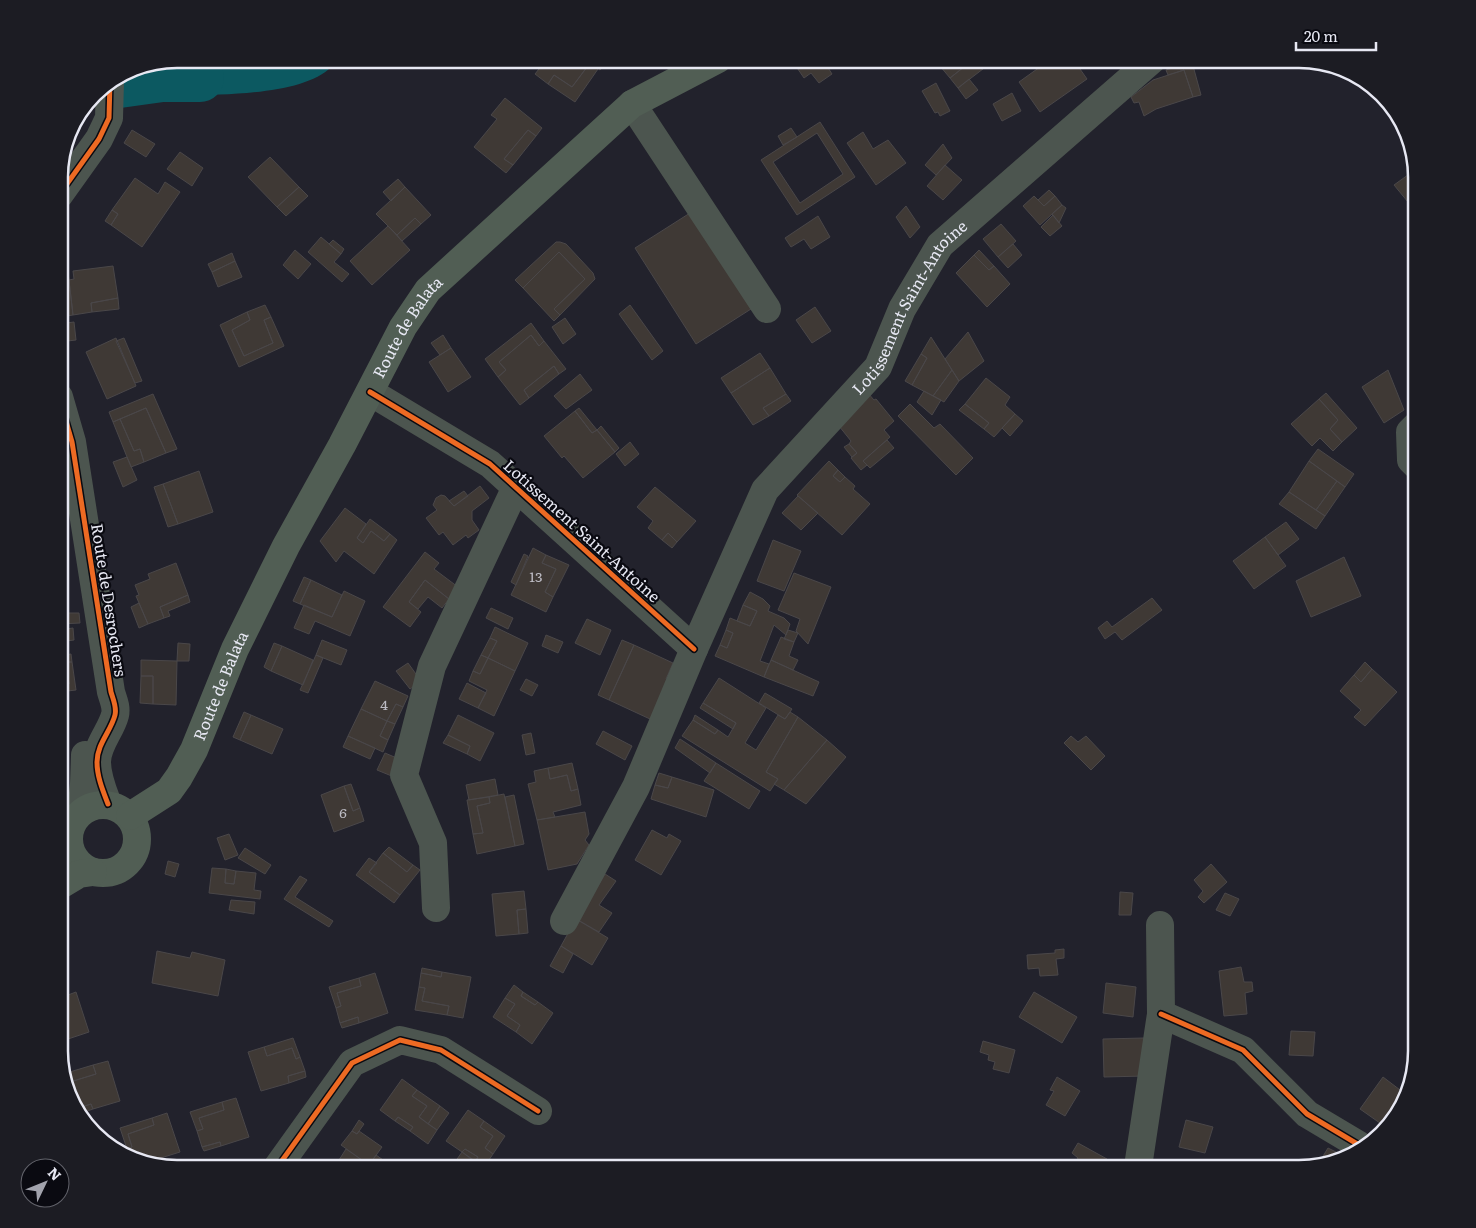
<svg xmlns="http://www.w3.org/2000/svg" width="1476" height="1228" viewBox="0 0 1476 1228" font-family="Literata,serif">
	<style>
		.water { fill: #0c5961 }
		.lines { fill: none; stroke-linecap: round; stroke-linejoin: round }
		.river { stroke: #0c5961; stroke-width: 48 }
		.building { fill: #3f3935; stroke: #4a4749; fill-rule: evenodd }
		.minor { stroke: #4c554f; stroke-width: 28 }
		.major { stroke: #515e54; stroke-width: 28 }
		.cycleway-casing { stroke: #0a0a11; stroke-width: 8 }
		.cycleway { stroke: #ed6a23; stroke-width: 5 }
		.labels { text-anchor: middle; stroke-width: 4.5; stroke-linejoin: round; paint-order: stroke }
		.number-label { font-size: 14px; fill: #bdbcc4 }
		.street-label { font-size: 16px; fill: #e7e8f3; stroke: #0a0a11 }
		.rim { fill: none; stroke: #e7e8f3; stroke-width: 2.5 }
	</style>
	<rect width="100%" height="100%" fill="#22222c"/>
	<path class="water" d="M282,59H330L331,67C299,100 189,95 144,95L135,83L133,69C152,66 171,61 190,61C223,59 248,71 282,59Z"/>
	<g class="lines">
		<path class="river" d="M119,84L162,78H200"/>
	</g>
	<path class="building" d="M547,59H609L600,70L590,63L572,87L554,75L548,84L535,74Z
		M791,59H826L827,61L825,63L832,74L819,83L811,73L804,78Z
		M936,59H974L950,78L935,60Z
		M974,59H996L958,88L950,78Z
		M1051,59H1073L1087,79L1040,112L1019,82Z
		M1209,59H1230L1219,69Z
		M1192,62L1201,95L1193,97L1184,70L1168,75L1166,70Z
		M590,63L598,69L575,102L548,84L554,75L572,87Z
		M1184,70L1193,97L1156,109L1144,116L1139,102L1134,103L1131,97L1153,80Z
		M969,79L978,90L966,99L958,88Z
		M936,83L950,111L940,116L938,112L935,113L922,91Z
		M1012,93L1021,111L1002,121L993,104Z
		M505,98L542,128L536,136L528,130L504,159L513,165L506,173L474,147L497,119L491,115Z
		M820,122L855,177L797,215L761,160ZM817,133L843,174L800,203L773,162Z
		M791,128L797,137L783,145L778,136Z
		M132,130L155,144L146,157L124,143Z
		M528,130L536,136L513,165L504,159Z
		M863,132L873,149L888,140L906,163L876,185L847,143Z
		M943,144L952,158L936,175L925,165Z
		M180,152L203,168L192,186L167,169Z
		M270,157L299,187L277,207L248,177Z
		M945,165L962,180L943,200L927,186Z
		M1412,172L1417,179V195L1408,202L1394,185Z
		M135,178L158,194L165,182L180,192L142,247L111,225L118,214L112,210Z
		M398,179L405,187L391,201L383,192Z
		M299,187L308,196L286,216L277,207Z
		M405,187L431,215L421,224L415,218L397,235L376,214Z
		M1049,190L1055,196L1044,206L1038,200Z
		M1034,196L1044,206L1055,196L1062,205L1040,225L1023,206Z
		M1062,205L1066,208L1059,223L1052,214Z
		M906,206L920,227L910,238L896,217Z
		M112,210L118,214L111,225L105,221Z
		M690,213L751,309L696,344L635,248Z
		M1053,215L1062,226L1050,236L1041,227Z
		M818,216L830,237L811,249L804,239L791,247L785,238Z
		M415,218L421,224L402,241L397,235Z
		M1001,224L1016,241L998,257L983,239Z
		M388,226L410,250L372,285L350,261Z
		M321,237L341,254L334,262L349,274L342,282L308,252Z
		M333,240L344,249L341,254L329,244Z
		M556,242H560L566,244L593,273L595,279L560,315L554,309L585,279L559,252L523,288L515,280Z
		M1013,244L1022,255L1008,268L998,257Z
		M295,250L311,264L298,279L283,265Z
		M979,250L994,266L989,270L974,255Z
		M559,252L585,279L554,309L560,315L554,321L523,288Z
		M232,253L235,261L212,272L208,264Z
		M974,255L989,270L994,266L1010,284L987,307L956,273Z
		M235,261L242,277L218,287L212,272Z
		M113,266L118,298L91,303L92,312L73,315L69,280L74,279L73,271Z
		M68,272L73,315L67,316L62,273Z
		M118,298L119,309L92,312L91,303Z
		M265,305L271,317L264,320L273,343L244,356L232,330L250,320L247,312Z
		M630,305L663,351L652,360L619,314Z
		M815,307L831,331L812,343L796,320Z
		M247,312L250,320L232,330L244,356L273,343L264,320L271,317L284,346L239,367L220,325Z
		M565,318L576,334L563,344L552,327Z
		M74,322L76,340L59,342V324Z
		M531,323L544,341L539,346L531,335L499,362L506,370L498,377L485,359Z
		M968,332L984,361L959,381L945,359Z
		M443,335L451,348L440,355L431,343Z
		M531,335L539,346L544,341L566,369L559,374L554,366L524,390L529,398L520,405L498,377L506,370L499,362Z
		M931,337L952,370L933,396L912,385L927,358L921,354Z
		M116,338L136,386L107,399L86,352Z
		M124,338L142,381L135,383L116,341Z
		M451,348L471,377L448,392L429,362Z
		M760,353L770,368L731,393L721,378Z
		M921,354L927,358L912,385L905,381Z
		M554,366L559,374L529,398L524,390Z
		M770,368L786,394L763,408L769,416L753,425L731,393Z
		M952,370L959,381L944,402L933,396Z
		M1388,370L1404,410L1384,423L1362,387Z
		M580,374L592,390L566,409L554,396Z
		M986,378L1010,397L1005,405L1015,414L994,437L984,429L989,423L965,404Z
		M924,391L941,400L932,415L917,402Z
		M867,392L874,400L876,399L894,421L884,430L890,437L863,461L867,465L861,470L851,458L857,453L849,444L851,441L839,426Z
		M1417,392V410L1408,399Z
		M1326,393L1357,428L1342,442L1330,429L1338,420L1319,399Z
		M153,394L177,449L166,453L146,408L113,422L109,412Z
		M786,394L791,401L769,416L763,408Z
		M1319,399L1338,420L1330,429L1342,442L1333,451L1320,438L1312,446L1291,424Z
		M910,404L934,428L940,424L973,458L956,475L898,416Z
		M965,404L989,423L984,429L959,410Z
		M146,408L166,453L144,462L140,449L134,451L120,419Z
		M579,408L597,430L592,433L575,411Z
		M575,411L592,433L597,430L615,452L583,478L564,456L562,458L544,436Z
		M1015,414L1023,421L1010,436L1002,428Z
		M120,419L134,451L140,449L144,462L131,467L113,422Z
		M601,426L619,448L615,452L597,430Z
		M887,440L894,448L870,468L863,461Z
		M630,442L639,454L625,466L616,454Z
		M849,444L857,453L852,457L844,447Z
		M1318,449L1354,474L1345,487L1309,461Z
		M127,457L137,480L123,487L113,462Z
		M829,461L838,470L833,476L840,482L845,477L855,486L853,489L870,504L842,535L797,495Z
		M1309,461L1337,481L1316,510L1289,492Z
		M838,470L845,477L840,482L833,476Z
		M199,471L213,512L178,524L163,484Z
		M1337,481L1345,487L1325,516L1316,510Z
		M163,484L178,524L168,527L154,487Z
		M480,486L489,498L472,511V520L479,530L468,538L466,535L453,545L443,532L439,535L426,518L437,510L433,505L436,498L441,495L445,496L454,506Z
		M655,487L696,521L677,542L668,533L662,540L648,528L653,521L637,507Z
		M464,491L468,496L454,506L449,501Z
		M1289,492L1325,516L1316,529L1279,504Z
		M798,496L818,513L801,530L782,513Z
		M345,508L366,524L357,538L363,543L371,531L384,541L390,534L397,540L374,574L344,551L336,562L320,541Z
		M370,519L390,534L384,541L371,531L363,543L357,538Z
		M1286,522L1299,539L1278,555L1265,537Z
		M668,533L677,542L672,548L662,540Z
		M1265,537L1286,566L1254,589L1233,561Z
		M773,540L801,551L784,591L757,581Z
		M533,548L546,555L542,563L556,569L545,592L553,597L546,612L511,595Z
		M425,552L439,563L434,569L458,587L449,599L425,580L409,602L421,612L410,627L383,607Z
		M524,554L528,556L516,585L511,582Z
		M546,555L569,565L553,597L545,592L556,569L542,563Z
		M1344,557L1361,596L1311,617L1296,581Z
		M176,563L188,595L160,607L164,618L148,624L136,596L139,595L135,585L150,579L148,574Z
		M794,573L831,587L808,644L796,631L800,619L778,610Z
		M304,577L311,580L300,604L293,601Z
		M311,580L342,595L332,617L300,604Z
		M425,580L449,599L442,608L428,597L418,609L409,602Z
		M344,591L365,601L350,636L315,621L309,634L294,628L304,605L332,617Z
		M750,592L763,599L770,606L768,611L784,618L790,624L786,635L774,625L760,661L769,664L764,677L715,656L720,645L727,648L733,633L726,630L730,618L750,626L757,611L743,605Z
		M188,595L190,602L168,611L170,616L164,618L160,607Z
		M1152,598L1162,610L1122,640L1115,632L1105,639L1098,628L1107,621L1112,627Z
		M139,603L148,624L139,628L131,607Z
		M743,605L757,611L750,626L737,621Z
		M491,608L513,618L508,629L486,618Z
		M59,613H79L80,623L59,624Z
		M587,619L611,630L600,655L575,643Z
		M495,627L528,643L515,671L488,658L497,641L490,638Z
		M73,628L74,640L59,642V630Z
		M726,630L733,633L727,648L720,645Z
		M788,630L798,633L794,642L784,639Z
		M546,635L563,642L558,653L542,646Z
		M781,637L794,642L789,656L798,660L793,670L771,660Z
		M490,638L497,641L488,658L481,655Z
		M322,640L347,650L341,665L316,655Z
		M622,640L634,645L609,700L598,695Z
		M178,643L190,644L189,661H177Z
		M274,643L282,646L271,671L264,667Z
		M634,645L673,663L666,679L672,683L650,719L609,700Z
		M282,646L313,660L303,685L271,671Z
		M71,654L72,662H66L69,684L59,686V656Z
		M316,655L323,658L308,693L300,690Z
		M481,655L488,658L480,674L473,671Z
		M488,658L515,671L494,716L478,708L487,690L469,681L473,671L480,674Z
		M141,660L177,661L176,705L153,704V676H141Z
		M771,660L819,682L813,696L764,677Z
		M66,662H72L76,690L59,692V686L69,684Z
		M1365,662L1372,669L1361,682L1354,675Z
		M408,663L421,681L410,689L396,671Z
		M1372,669L1397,692L1365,726L1354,717L1361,710L1340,691L1354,675L1361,682Z
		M141,676H153V704L140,703Z
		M719,678L766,708L745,743L756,750L778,715L785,719L790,712L798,717L766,772L778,779L770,791L682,736L693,720L715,734L718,730L728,737L736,723L703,703Z
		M526,679L538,685L532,696L520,690Z
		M375,681L408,696L403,707L396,704L387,721L361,709Z
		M467,683L486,693L478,708L459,699Z
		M765,693L792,709L785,719L759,703Z
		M703,703L736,723L733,729L700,708Z
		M396,704L403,707L395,724L387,721Z
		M361,709L387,721L380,736L388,740L383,752L348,736Z
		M244,712L251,715L240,740L233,737Z
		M251,715L283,729L272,754L240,740Z
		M458,715L494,733L480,761L467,754L470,746L448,735Z
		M695,715L718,730L715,734L693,720Z
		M798,717L827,740L784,790L774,784L778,779L766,772Z
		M387,721L395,724L388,740L380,736Z
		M603,731L632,746L625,760L596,744Z
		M531,733L535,753L526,755L522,735Z
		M448,735L470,746L467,754L443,743Z
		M348,736L375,748L370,759L343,747Z
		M1071,736L1078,742L1086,736L1105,756L1091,770L1064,743Z
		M680,739L716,763L710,773L675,748Z
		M827,740L846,757L806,804L784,790Z
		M385,753L406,762L399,779L377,770Z
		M572,763L578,789L571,791L567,775L550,779L548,768Z
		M716,763L760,791L749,809L704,781Z
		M548,768L550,779L567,775L571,791L578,789L581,805L553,812L555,817L537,820L528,784L536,782L534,771Z
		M659,773L672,777L668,788L655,785Z
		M672,777L714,790L706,817L651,799L655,785L668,788Z
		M495,779L498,795L469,800L466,785Z
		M351,784L360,808L353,811L344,786Z
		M344,786L353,811L360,808L364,821L334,832L321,795Z
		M504,794L515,846L477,854L473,834L483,833L477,806L490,803L489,797Z
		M514,795L524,844L515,846L505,797Z
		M489,797L490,803L477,806L483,833L473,834L467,800Z
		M585,812L589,834L585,840L589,845L577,864L548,870L537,820Z
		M652,830L667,838L669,834L681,841L661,875L635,860Z
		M229,834L238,855L225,860L217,838Z
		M389,847L413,865L407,872L383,853Z
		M245,848L271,865L265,874L238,858Z
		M383,853L407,872L413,865L420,870L400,895L369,872Z
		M369,858L377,863L369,872L400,895L394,903L356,875Z
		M168,861L179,864L175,877L165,874Z
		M1211,864L1227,882L1204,903L1198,897L1203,891L1194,880Z
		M212,868L226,869L225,883L234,884L236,871L256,873L254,890L261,891L260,899L209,893Z
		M226,869L236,871L234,884L225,883Z
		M605,874L616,881L599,905L612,913L599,932L578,920Z
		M300,876L307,880L295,897L333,921L329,927L284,899Z
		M524,891L526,909L517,910L519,934L496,936L492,894Z
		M1120,892L1133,893L1131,915H1119Z
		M1225,893L1239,899L1230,916L1216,910Z
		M231,900L255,902L254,914L229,910Z
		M526,909L528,933L519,934L517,910Z
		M576,919L608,938L592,965L561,946Z
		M561,946L573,954L563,973L550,966Z
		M1064,949V958L1056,959L1058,975L1040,976L1039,968L1028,969L1027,955L1055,953V950Z
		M157,951L190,958L192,952L225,960L218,996L152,983Z
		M1241,967L1244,982H1252L1253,991L1245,993L1247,1014L1224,1016L1219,971Z
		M422,968L442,972L441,977L421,973Z
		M442,972L471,977L463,1018L447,1015L449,1006L422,1001L425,988L419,987L421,973L441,977Z
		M375,973L388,1013L359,1023L358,1017L340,1023L336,1008L341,1006L337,993L361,986L359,978Z
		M359,978L361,986L337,993L341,1006L336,1008L329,987Z
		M1106,983L1136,987L1133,1017L1103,1013Z
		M514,985L523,992L521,996L535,1005L538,1002L553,1013L532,1044L516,1032L520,1025L507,1016L515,1004L505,998Z
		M419,987L425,988L422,1001L449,1006L447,1015L415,1010Z
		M76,992L89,1032L62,1041L59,1036V1006L63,1004L60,998Z
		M523,992L538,1002L535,1005L521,996Z
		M1034,992L1077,1017L1062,1043L1019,1017Z
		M505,998L515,1004L507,1016L520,1025L516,1032L493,1017Z
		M358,1017L359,1023L342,1028L340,1023Z
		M1291,1031L1315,1032L1313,1056L1289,1055Z
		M293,1038L300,1057L296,1059L292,1048L267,1056L264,1047Z
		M1144,1038L1145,1076L1104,1077L1103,1039Z
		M983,1041L1015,1050L1009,1073L993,1069L995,1062L988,1060L989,1055L980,1052Z
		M264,1047L267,1056L292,1048L296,1059L300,1057L305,1071L288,1076L289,1083L261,1091L248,1052Z
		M108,1061L120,1101L93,1109L91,1104L75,1109L71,1103L69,1095L74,1093L70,1082L96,1074L93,1065Z
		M93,1065L96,1074L70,1082L74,1093L69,1095L63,1074Z
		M305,1071L306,1077L289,1083L288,1076Z
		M1057,1077L1080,1091L1065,1116L1046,1105L1054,1091L1050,1090Z
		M1383,1077L1408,1096L1387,1128L1360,1109Z
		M402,1079L417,1090L412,1096L427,1106L419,1117L437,1130L428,1144L410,1131L413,1127L398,1117L395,1121L380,1110Z
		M417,1090L440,1106L428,1124L419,1117L427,1106L412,1096Z
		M236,1098L249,1137L221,1146L220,1142L202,1147L197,1131L203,1129L199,1118L224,1110L222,1102Z
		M222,1102L224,1110L199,1118L203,1129L197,1131L190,1112Z
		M91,1104L93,1109L79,1114L75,1109Z
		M440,1106L449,1113L437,1130L428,1124Z
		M468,1110L484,1121L480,1127L493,1136L485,1148L493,1154L484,1167L475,1162L478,1157L465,1149L462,1152L446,1141Z
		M167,1113L180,1152L151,1161L149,1155L134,1161L131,1160L127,1149L132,1147L128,1134L154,1125L152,1118Z
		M398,1117L413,1127L410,1131L395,1121Z
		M152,1118L154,1125L128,1134L132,1147L127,1149L120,1128Z
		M359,1120L364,1124L357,1134L352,1131Z
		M1186,1120L1213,1127L1205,1153L1179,1147Z
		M484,1121L505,1136L493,1154L485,1148L493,1136L480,1127Z
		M352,1131L357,1134L359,1131L382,1147L369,1165L341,1145Z
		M220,1142L221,1146L204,1151L202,1147Z
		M1078,1143L1107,1159L1100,1169H1077L1073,1167L1078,1158L1072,1153Z
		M1328,1148L1338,1153L1332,1163L1317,1166Z
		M346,1149L369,1165L376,1155L396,1169H347L349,1166L339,1160Z
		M465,1149L478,1157L475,1162L462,1152Z
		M462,1152L484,1167L483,1169H466L455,1162Z
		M339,1160L349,1166L347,1169H333Z"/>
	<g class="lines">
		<g class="minor">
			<path d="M632,104L767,309"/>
			<path d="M59,195L99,139L109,118L110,81"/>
			<path d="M370,392L490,464L694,649"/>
			<path d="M59,397L72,442L111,692C113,699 117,707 115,715C111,731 97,744 97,762C97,777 103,791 108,804"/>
			<path d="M1417,466L1411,460L1410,432L1417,425"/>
			<path d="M81,812L84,784L85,755"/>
			<path d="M436,908L433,843L404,775L432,666L516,487"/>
			<path id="s1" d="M564,921L636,787L694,649L765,490L878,367L902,309L940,245L1153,59"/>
			<path d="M1161,1014L1243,1050L1307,1114L1359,1145L1361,1148"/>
			<path d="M1139,1160L1161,1014L1160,925"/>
			<path d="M276,1169L352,1063L400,1040L441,1050L538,1111"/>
		</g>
		<g class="major">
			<circle cx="103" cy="839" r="34"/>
			<path id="s2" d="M130,816L169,791L179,777L194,750L235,649L286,546L342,445L403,327L428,290L632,104L718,59"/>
			<path d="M59,886L79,874L93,872"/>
		</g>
		<defs>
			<path id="cycleway" d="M59,195L99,139L109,118L110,81
				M370,392L490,464L694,649
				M59,397L72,442L111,692C113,699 117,707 115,715C111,731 97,744 97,762C97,777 103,791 108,804
				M1161,1014L1243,1050L1307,1114L1359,1145L1361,1148
				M276,1169L352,1063L400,1040L441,1050L538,1111"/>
		</defs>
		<use href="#cycleway" class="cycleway-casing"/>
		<use href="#cycleway" class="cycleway"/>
	</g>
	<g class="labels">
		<g class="number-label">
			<text x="536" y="582">13</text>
			<text x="384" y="710">4</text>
			<text x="343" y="818">6</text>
		</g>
		<g class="street-label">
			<text dy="6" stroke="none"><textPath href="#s1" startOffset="711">Lotissement Saint-Antoine</textPath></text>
			<text dy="6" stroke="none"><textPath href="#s2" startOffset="569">Route de Balata</textPath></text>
			<text transform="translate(582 531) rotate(42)" y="6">Lotissement Saint-Antoine</text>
			<text transform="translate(109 600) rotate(81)" y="6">Route de Desrochers</text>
			<text dy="6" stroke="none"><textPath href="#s2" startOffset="164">Route de Balata</textPath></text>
		</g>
	</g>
	<path d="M0 0H1476V1228H0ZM177 68H1299A109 109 0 0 1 1408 177V1051A109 109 0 0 1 1299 1160H177A109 109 0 0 1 68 1051V177A109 109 0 0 1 177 68Z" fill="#1c1c23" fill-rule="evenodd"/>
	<path class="rim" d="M177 68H1299A109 109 0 0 1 1408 177V1051A109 109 0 0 1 1299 1160H177A109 109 0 0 1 68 1051V177A109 109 0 0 1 177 68Z"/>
	<g transform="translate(45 1183) rotate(47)"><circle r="24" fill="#0a0a11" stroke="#62636b"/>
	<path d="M0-4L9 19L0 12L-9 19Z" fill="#a2a3ad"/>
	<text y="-8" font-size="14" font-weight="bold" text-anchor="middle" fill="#e7e8f3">N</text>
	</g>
	<path d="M1296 42v8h80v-8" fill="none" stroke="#e7e8f3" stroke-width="2.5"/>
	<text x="1304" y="42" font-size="15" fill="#e7e8f3" stroke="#0a0a11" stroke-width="4" paint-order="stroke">20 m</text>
</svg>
